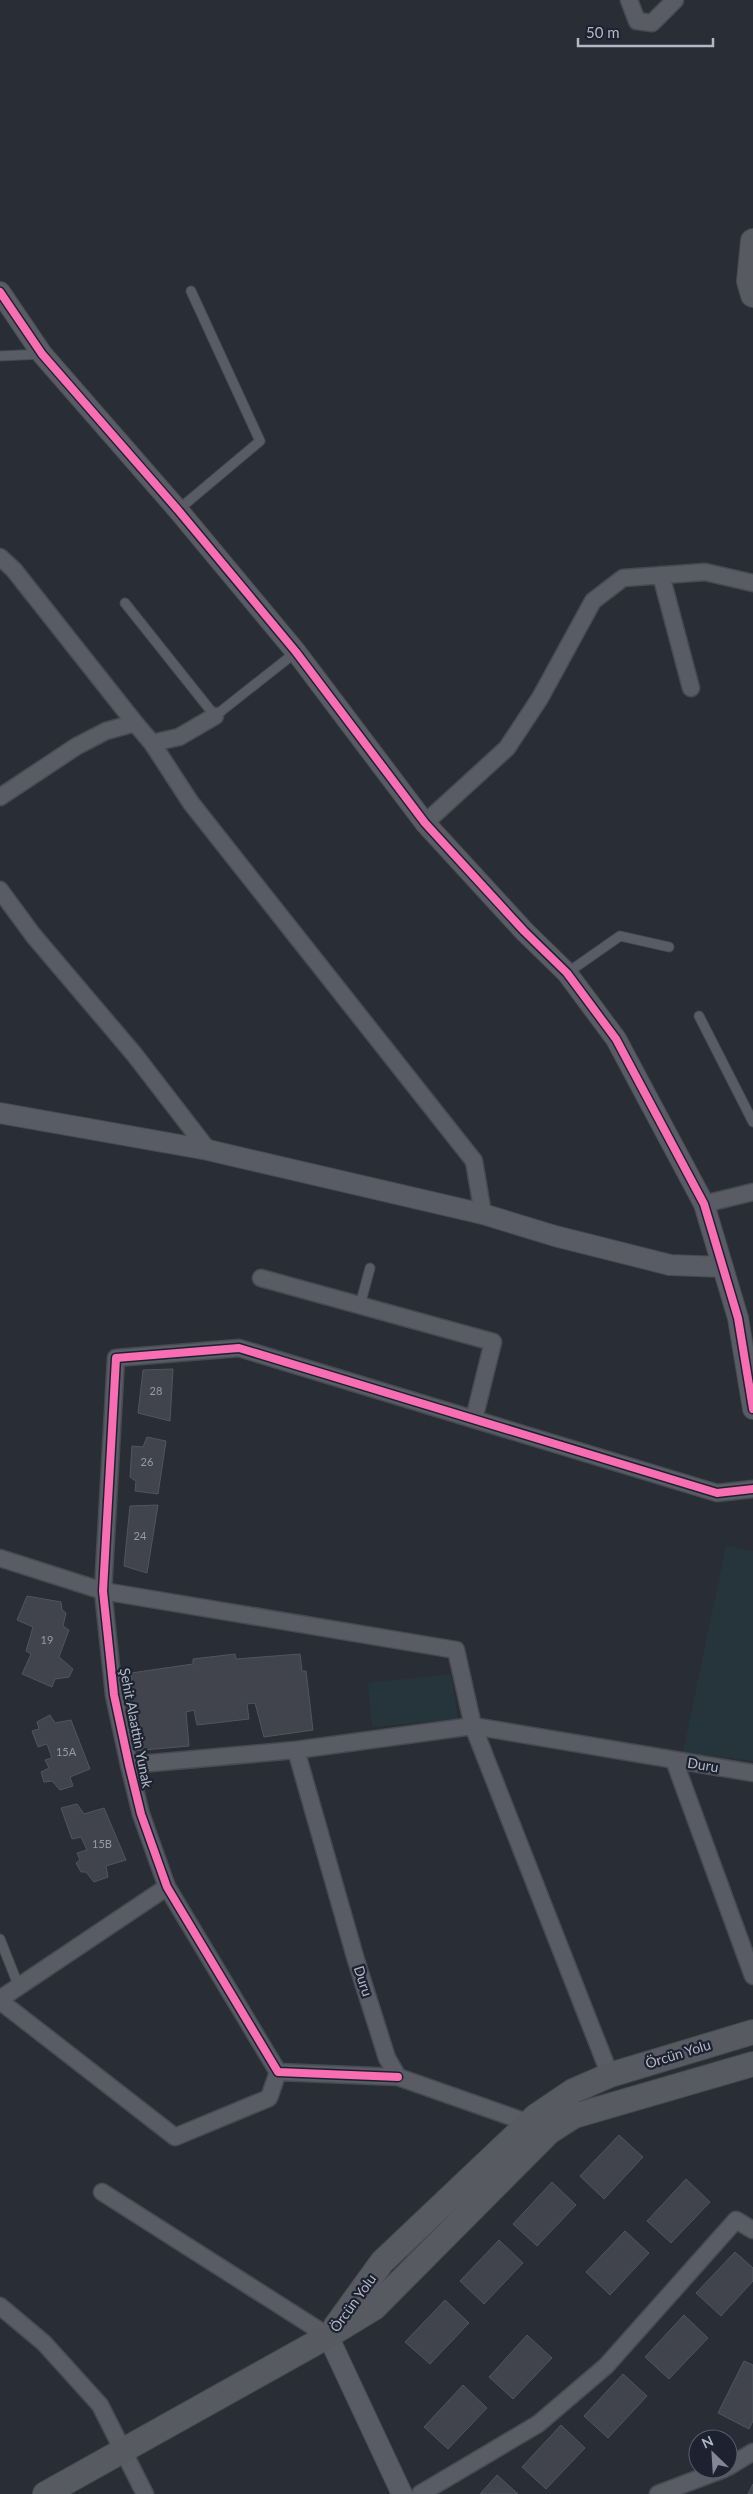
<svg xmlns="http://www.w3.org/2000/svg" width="753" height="2494" viewBox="0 0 753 2494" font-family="Lato,sans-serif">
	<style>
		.green { fill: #26353b }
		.building { fill: #41444c; stroke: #51555d }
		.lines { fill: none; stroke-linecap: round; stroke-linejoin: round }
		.service-casing { stroke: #474a50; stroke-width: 11 }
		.minor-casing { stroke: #474a50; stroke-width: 19 }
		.tertiary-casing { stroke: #474a50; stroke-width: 22 }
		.secondary-casing { stroke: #474a50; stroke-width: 26 }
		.service { stroke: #595c64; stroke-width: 9 }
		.minor { stroke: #595c64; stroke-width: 16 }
		.tertiary { stroke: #595c64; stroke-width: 20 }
		.secondary { stroke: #585a62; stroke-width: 24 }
		.cycleway-casing { stroke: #1d2230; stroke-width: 11 }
		.cycleway { stroke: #f96db3; stroke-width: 8 }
		.labels { text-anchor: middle; stroke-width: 4.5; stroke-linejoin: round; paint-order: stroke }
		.number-label { font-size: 11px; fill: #969ba8 }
		.street-label { font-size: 14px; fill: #b3b8c7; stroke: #1d2230 }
	</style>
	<rect width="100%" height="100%" fill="#292d36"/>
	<path class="green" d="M726,1546L753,1551V1761L683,1752Z
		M451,1674L458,1719L372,1727L368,1683Z"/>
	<path class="building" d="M173,1369L170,1421L138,1413L143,1370Z
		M147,1437L166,1441L158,1494L135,1491L136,1481L130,1477L132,1446L143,1447Z
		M158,1505L147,1573L124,1566L130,1506Z
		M27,1596L61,1602L62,1610L66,1613L63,1626L69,1630L59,1657L73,1669L69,1677L55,1679L52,1687L22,1674L31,1654L26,1651L33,1627L17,1620Z
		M235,1654L236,1659L300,1654L302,1671H306L313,1730L264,1737L255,1703L247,1704L249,1719L197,1725L194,1710L186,1712L189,1746L133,1751L126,1695L132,1691L131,1673L193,1664V1659Z
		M50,1715L55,1723L71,1720L90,1769L70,1777L73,1786L60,1790L52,1781L44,1782L41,1772L49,1768L45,1760L52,1758L47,1744L38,1747L32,1731L39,1729L37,1722Z
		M77,1804L84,1814L104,1808L126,1860L106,1866L108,1877L94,1882L86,1872H81L76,1863L80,1860L77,1853L87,1850L81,1837L72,1839L61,1808Z
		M619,2135L643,2157L604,2199L580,2176Z
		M686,2179L710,2202L671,2243L647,2221Z
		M552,2182L576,2205L537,2246L513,2224Z
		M625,2231L649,2253L610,2295L586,2272Z
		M499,2240L523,2263L484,2304L460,2281Z
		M735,2252L753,2268V2281L721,2316L696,2293Z
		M445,2300L469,2323L430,2364L405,2342Z
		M684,2315L708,2338L669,2379L645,2357Z
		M527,2335L552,2358L513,2399L489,2377Z
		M744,2361L753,2365V2421L749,2429L718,2413Z
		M623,2374L647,2396L608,2438L584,2416Z
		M463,2385L487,2408L448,2449L424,2427Z
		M561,2425L585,2448L546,2489L522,2467Z
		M497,2475L518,2494H480Z
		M753,2484V2494H748Z"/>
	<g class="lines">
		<defs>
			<path id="service" d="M0,356L42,354
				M178,510L260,441L191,291
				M125,603L215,716L296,652
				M567,973L620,936L669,947
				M699,1016L753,1122
				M360,1305L370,1268
				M0,1939L19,1987"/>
			<path id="minor" d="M629,0L637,21L652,23L675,0
				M0,557L14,570L135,723
				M661,575L691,688
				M152,743L179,737L215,716
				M0,797L77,746L106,731L135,723L152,743L191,803L474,1161L483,1214
				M425,823L507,748L540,698L593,601L623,578L705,572L753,583
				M0,890L33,935L134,1054L208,1150
				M704,1204L753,1192
				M261,1278L493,1342L474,1419
				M0,1558L103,1591L456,1650L473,1726L610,2075
				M674,1760L753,1976
				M129,1765L296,1750
				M0,1999L167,1887
				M0,2001L175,2137L269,2098L278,2072
				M398,2077L278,2072L167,1887L141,1814L129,1765L114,1695L103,1591L116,1358L239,1348L717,1493L753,1489
				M529,2123L398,2077L387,2058L356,1960L296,1750L473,1726L753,1773
				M102,2192L328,2336
				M0,2306L44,2343L100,2405L145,2494
				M728,2467L753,2452
				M420,2494L538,2424L606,2366L736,2220L753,2230
				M658,2494L724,2469"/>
			<path id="tertiary" d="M0,292L42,354L178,510L296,652L425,823L524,931L567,973L616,1039L704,1204L738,1318L753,1409
				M0,1113L208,1150L483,1214L555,1236L670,1265L723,1267
				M328,2336L402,2494"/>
			<path id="secondary" d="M753,241L749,281L753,295
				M335,2327L382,2262L536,2116L573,2091L610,2075L753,2032
				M45,2494L328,2336L374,2308L549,2132L574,2116L753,2064"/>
		</defs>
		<use href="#service" class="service-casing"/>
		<use href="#minor" class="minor-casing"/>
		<use href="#tertiary" class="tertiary-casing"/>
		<use href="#secondary" class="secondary-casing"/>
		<use href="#service" class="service"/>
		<use href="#minor" class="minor"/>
		<use href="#tertiary" class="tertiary"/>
		<use href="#secondary" class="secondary"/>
		<defs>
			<path id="cycleway" d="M0,292L42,354L178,510L296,652L425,823L524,931L567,973L616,1039L704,1204L738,1318L753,1409
				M398,2077L278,2072L167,1887L141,1814L129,1765L114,1695L103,1591L116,1358L239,1348L717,1493L753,1489"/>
		</defs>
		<use href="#cycleway" class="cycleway-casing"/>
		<use href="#cycleway" class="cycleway"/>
	</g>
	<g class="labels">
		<g class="number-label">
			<text x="156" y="1395">28</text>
			<text x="147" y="1466">26</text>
			<text x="140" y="1540">24</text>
			<text x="47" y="1644">19</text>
			<text x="66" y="1756">15A</text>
			<text x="102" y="1848">15B</text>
		</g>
		<g class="street-label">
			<text transform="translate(136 1728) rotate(79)" y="5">Şehit Alaattin Yunak</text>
			<text transform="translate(703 1765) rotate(9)" y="5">Duru</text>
			<text transform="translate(363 1981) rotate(72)" y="5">Duru</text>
			<text transform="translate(678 2054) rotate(-17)" y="5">Örcün Yolu</text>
			<text transform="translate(353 2303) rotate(-54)" y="5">Örcün Yolu</text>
		</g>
	</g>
	<g transform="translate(713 2454) rotate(335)"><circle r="24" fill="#1d2230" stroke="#595e6c"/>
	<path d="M0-4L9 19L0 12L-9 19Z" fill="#838794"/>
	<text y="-8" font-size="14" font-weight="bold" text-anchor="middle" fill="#b3b8c7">N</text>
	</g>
	<path d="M578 38v8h135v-8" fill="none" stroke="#b3b8c7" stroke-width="2.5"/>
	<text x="586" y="38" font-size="15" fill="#b3b8c7" stroke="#1d2230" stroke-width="4" paint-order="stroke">50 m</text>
</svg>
